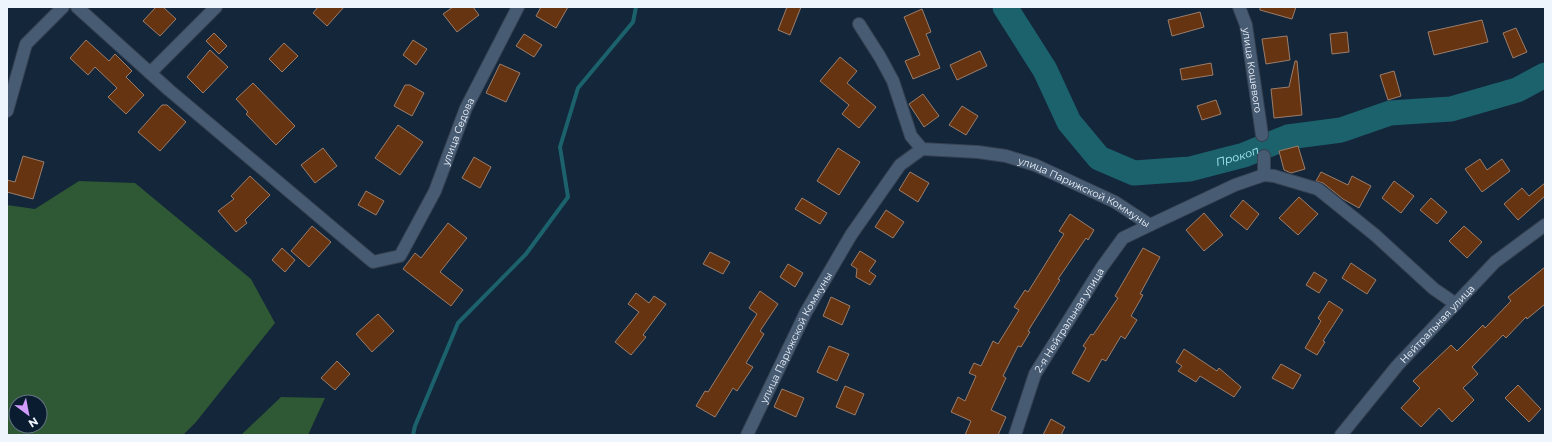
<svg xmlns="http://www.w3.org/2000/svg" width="1552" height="442" viewBox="0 0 1552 442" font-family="Montserrat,sans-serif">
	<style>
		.green { fill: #2f5835; fill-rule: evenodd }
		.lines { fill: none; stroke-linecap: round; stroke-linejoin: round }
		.stream { stroke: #1c626c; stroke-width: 4 }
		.river { stroke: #1c626c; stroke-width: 25 }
		.building { fill: #663410; stroke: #9b7d6b }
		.minor-casing { stroke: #354151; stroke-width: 14 }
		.secondary-casing { stroke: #354151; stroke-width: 14 }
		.minor { stroke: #475b73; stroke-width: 12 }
		.secondary { stroke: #475b73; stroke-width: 12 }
		.labels { text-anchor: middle; stroke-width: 4; stroke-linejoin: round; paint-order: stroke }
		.street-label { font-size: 10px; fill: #eef5fd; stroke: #0a1c30 }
		.water-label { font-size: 11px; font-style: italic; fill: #acf1fb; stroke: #0a1c30 }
	</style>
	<rect width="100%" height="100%" fill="#13263a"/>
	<path class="green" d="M79,181L135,183L251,279L275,323L196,422L183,435H7V205L35,209ZM16,402H40V426H16Z
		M281,397L325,398L308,435H241Z"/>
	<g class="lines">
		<path class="stream" d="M413,435L415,426L458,323L526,254L568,197L560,147L578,88L633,22L636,7"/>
		<path class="river" id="s1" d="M1005,7L1045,70L1069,122L1099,158L1134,173L1190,169L1244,155L1288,137L1341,130L1390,113L1451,109L1517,90L1545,75"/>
	</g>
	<path class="building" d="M156,7H163L176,19L160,36L143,21Z
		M318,7H344L327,26L313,13Z
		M453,7H473L479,15L457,32L443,14Z
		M541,7H568L556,28L536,16Z
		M787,7H801L790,35L778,30Z
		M1260,7H1296L1292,19L1260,10Z
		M922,9L931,32L926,34L940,68L913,79L905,61L920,55L904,17Z
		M1200,12L1204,27L1172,36L1168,20Z
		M1482,20L1488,42L1434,55L1428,32Z
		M1516,28L1527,52L1513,58L1503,33Z
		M1347,32L1349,52L1332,54L1330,34Z
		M214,33L227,46L219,54L206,41Z
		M524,34L542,45L534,57L516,46Z
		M1287,36L1290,60L1266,64L1262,39Z
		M86,40L109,61L115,54L132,71L126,77L144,95L126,114L108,97L117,88L95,67L88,75L70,58Z
		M413,40L427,49L416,65L403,55Z
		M284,43L298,56L282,72L269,59Z
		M210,50L228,67L203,93L187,77Z
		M980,51L987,66L957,80L950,65Z
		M840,57L857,71L847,83L876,107L859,128L842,114L849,105L820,81Z
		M1295,61H1297L1302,115L1274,118L1271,89L1289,87Z
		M1211,63L1213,75L1182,80L1180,69Z
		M500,64L520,73L506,102L486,93Z
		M1394,71L1401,96L1388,100L1380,75Z
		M253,83L295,126L276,145L246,114L248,112L236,99Z
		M405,85H410L424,93L412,116L394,106Z
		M923,94L939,116L924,127L909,104Z
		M1216,100L1221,114L1202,120L1197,106Z
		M162,105H167L186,122L160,151L138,132Z
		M962,106L978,116L966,135L949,125Z
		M398,125L423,142L400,175L375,158Z
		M1298,146L1305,169L1291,173L1284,170L1279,151Z
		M323,148L337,166L315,183L301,165Z
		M838,148L860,162L839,195L817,181Z
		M23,156L44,162L33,199L7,192V180L15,182Z
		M474,157L491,167L480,188L462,178Z
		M1480,159L1487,170L1502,159L1510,171L1482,192L1465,169Z
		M910,172L929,183L918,202L899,190Z
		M1321,172L1348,185L1352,176L1371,186L1359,208L1343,199L1323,183L1316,181Z
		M250,176L270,195L245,220L247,223L236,232L218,211L234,199L231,196Z
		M1394,181L1414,196L1401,213L1382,198Z
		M1545,183V196L1518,220L1504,204L1522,188L1529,196Z
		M366,191L384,201L376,215L358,205Z
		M1299,197L1318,214L1298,235L1279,218Z
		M802,198L827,213L820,224L795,209Z
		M1431,198L1447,212L1437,224L1420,210Z
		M1243,200L1259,214L1247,230L1230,216Z
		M886,210L904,222L893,238L875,227Z
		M1204,213L1223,235L1204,251L1186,230Z
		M1070,214L1094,230L1088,240L1086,238L1058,279L1060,280L1028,331L1030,332L1021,347L1018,346L1003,376L1006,378L991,410L1006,417L998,435H965L971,421L951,412L958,397L965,401L976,376L969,373L974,363L981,366L993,341L998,344L1019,310L1014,307L1025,290L1028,292L1064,234L1059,231Z
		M448,223L467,238L440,272L463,290L451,306L403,269L415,253L421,258Z
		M312,226L331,242L309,267L291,251Z
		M1464,226L1482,242L1467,258L1449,241Z
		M282,248L295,260L285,272L272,260Z
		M1143,248L1160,257L1140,294L1143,295L1131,316L1137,320L1125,339L1121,336L1106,361L1102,359L1089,382L1072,373L1086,348L1083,346L1091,334L1093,335L1118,298L1115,296Z
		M860,251L876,261L869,271L876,276L870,285L856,277L857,269L851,265Z
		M710,252L730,262L723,274L703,264Z
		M1351,263L1376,280L1367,294L1342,278Z
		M788,264L803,273L795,287L780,277Z
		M1545,267V304L1527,319L1526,317L1506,338L1503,335L1472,367L1478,374L1463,388L1474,400L1452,422L1439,408L1421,427L1401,408L1420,388L1413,381L1451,345L1457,351L1483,325L1485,328L1511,301L1508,297Z
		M1314,272L1327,280L1319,293L1306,285Z
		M760,291L778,304L760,331L764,334L746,363L753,367L737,391L733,388L715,417L696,406L705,391L708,392L757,314L749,308Z
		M636,293L649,303L654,296L666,304L643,335L646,337L631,355L615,342L639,312L628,304Z
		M831,297L850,306L842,325L823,316Z
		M1329,301L1343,310L1323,341L1325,342L1317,355L1305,348L1321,321L1318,318Z
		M378,314L394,331L372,352L356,334Z
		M829,346L849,354L837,381L817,372Z
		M1184,349L1217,371L1219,368L1241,387L1234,397L1200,376L1196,382L1178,371L1182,366L1176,362Z
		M337,361L350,374L335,390L321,378Z
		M1281,364L1301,375L1293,389L1272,378Z
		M1518,385L1541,409L1529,422L1505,398Z
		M845,386L864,394L855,415L836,407Z
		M782,389L804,398L796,417L774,407Z
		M1051,419L1065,427L1061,435H1043Z"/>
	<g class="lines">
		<defs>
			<g id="minor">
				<path id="s2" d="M77,7L169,90L373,262L400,256L435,191L466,108L518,7"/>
				<path id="s3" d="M1239,7L1246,25L1262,135"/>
				<path id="s4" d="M859,24L880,57L893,81L911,136L922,149L978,152L1006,156L1035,165L1115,202L1150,225L1235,185L1264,175L1274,176L1318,189L1375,235L1434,289L1456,304"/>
				<path d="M150,73L216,7"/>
				<path d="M7,111L26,44L63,7"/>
				<path d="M1264,156V175"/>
				<path id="s5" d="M747,435L806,312L851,235L900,165L922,149"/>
				<path id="s6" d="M1015,435L1035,374L1102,267L1123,238L1150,225"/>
			</g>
			<g id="secondary">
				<path id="s7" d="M1341,435L1397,366L1495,262L1545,225"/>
			</g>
		</defs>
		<use href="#minor" class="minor-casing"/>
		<use href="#secondary" class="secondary-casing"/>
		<use href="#minor" class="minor"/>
		<use href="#secondary" class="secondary"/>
	</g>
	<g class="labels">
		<g class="street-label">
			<text dy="4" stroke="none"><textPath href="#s3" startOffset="65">улица Кошевого</textPath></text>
			<text dy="4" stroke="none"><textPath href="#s2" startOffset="556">улица Седова</textPath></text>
			<text dy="4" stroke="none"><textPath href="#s4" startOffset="312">улица Парижской Коммуны</textPath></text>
			<text dy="4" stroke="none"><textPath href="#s6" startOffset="128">2-я Нейтральная улица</textPath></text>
			<text dy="4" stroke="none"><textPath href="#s7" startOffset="147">Нейтральная улица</textPath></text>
			<text dy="4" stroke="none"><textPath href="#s5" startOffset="109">улица Парижской Коммуны</textPath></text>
		</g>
		<g class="water-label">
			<text dy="4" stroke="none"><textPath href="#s1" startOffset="322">Прокоп</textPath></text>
		</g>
	</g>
	<rect width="1552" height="442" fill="none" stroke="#eef5fd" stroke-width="16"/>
	<g transform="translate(28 414) rotate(148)"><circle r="19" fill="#0a1c30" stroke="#657382"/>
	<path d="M0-3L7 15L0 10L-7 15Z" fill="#d29dfd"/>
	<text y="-6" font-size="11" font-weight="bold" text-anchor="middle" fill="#eef5fd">N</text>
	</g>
</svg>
